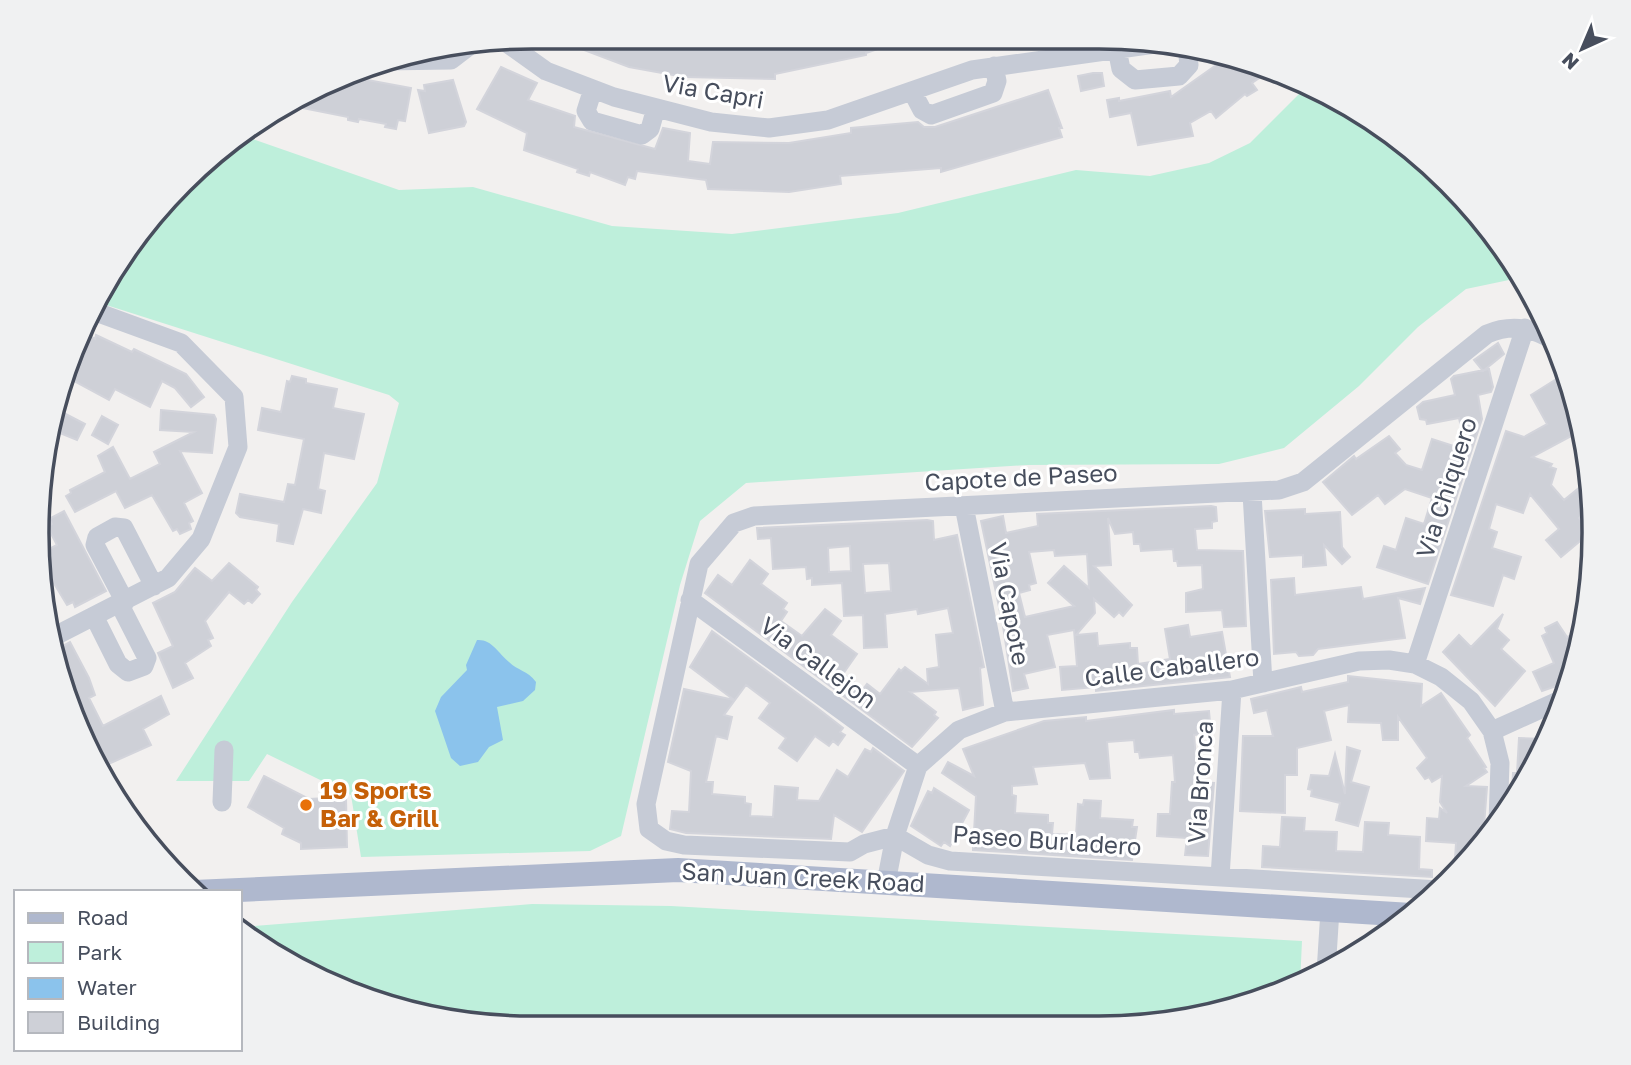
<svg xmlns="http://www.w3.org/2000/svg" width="1631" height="1065" viewBox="0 0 1631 1065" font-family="'Golos Text',sans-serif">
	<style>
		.green { fill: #beefdb }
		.water { fill: #8bc3ec }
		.building { fill: #ced0d7; stroke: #d3d4db; stroke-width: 2; fill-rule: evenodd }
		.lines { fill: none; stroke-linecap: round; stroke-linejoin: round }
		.minor { stroke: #c6cbd6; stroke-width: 19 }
		.major { stroke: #afb8ce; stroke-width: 24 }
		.food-dot { fill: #e8710a; stroke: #fff; stroke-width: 2.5 }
		.labels { text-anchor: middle; stroke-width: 6; stroke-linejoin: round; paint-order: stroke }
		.street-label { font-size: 24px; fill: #474e5d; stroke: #fff }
		.food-label { font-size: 24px; font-weight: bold; fill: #c56008; stroke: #fff; text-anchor: start }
		.rim { fill: none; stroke: #474e5d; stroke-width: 3.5 }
	</style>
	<rect width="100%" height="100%" fill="#f2f0ef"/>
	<path class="green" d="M1307,86L1425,160L1492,230L1526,285L1509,280L1466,289L1418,327L1359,386L1284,448L1219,464L1026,465L746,483L700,521L680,585L621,836L590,851L361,857L351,795L267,754L249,781H176L292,602L377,483L399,403L389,395L100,303L139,230L241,135L399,190L473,187L612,226L732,234L898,213L1076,170L1150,176L1209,163L1250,143Z
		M532,904L671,906L1302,941L1300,984L1226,1011L1131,1027L468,1024L342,990L240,927Z"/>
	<path class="water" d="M477,640C492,639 498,653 509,662C518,671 527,670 536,682L535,690L523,701L497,707L503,740L489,747L478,762L460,766L451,758L435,711L441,697L467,670L466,665Z"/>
	<path class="building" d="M550,37L900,39L901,41L866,53V55L775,74V79L684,77L629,67Z
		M1226,58L1271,70L1252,83L1257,90L1247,96L1245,94L1216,118L1211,111L1190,123L1193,136L1138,145L1131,113L1110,117L1107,100L1119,98V101L1170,91L1171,97Z
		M501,67L537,83L528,100L575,116L574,127L655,149L663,128L690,133L688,161L710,164L713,142L789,143L851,133V128L918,122L924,127H935L1048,90L1062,128H1059L1062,137L941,172V168L840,176L841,184L789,192L708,189L706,180L637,171L635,179L628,177L625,185L590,172L589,176L577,172L578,169L524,150L527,133L477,109Z
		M1093,73H1102L1104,86L1081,91L1078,76Z
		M346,76L411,88L405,121L398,120L396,129L385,127L386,124L359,119L358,122L348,120V117L288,105Z
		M453,80L466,122L464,126L429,133L418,90L425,91L424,85Z
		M96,335L132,352L134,349L186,374L204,397L191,407L175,388L162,381L150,407L115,389L109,400L63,375L73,355L79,359L90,336L95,339Z
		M1498,343L1504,354L1483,371L1474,360Z
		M1489,369L1493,387L1491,392L1478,395L1482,419L1428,584L1377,567L1384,546L1396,550L1406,518L1424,524L1432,498L1405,489L1385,504L1378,495L1352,515L1323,482L1354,456L1356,459L1389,436L1400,449L1395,453L1406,465L1422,470L1432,439L1466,450L1459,418L1427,424L1426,420L1420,419L1417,407L1423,402L1455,395L1451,379L1454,376Z
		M1566,373L1577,404L1586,454L1573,435L1532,457L1552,464L1550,467L1556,469L1551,485L1564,500L1590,479L1593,506L1579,518L1591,532L1561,557L1546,540L1559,529L1530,494L1523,513L1496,504L1489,529L1497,532L1492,548L1521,557L1514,579L1503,575L1493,606L1451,595L1506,431L1524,437L1547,424L1531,395Z
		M292,376L306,379V383L337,389L333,408L364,414L354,459L324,453L318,489L325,491L321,513L303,509L293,544L277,541L279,524L240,517L236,513L240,494L284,502L288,484L295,485L304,439L258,430L262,408L281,412L287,381L290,382Z
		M56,409L85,424L77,440L60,433L50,453L47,452Z
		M161,410L214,415L216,419L212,453L180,451L202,493L184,503L193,521L189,523L191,529L180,534L177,529L173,531L152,495L125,508L116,491L75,512L66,496L71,493L70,490L105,472L98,456L113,447L130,479L160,464L154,452L194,432L160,430Z
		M102,416L118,425L108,444L92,435Z
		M1211,506L1216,507L1217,521L1212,522V528L1195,529L1197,550L1243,551L1246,626L1224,627L1222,610L1186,612V593L1203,589L1202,565L1178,566L1177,561H1174L1173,549L1141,551L1140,544H1134L1133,532L1115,534L1108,518L1111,565L1094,566L1132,605L1123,616L1119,612L1114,617L1094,599L1095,613L1076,635L1097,633L1098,646L1130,643V648H1137L1138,664L1170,659L1165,629L1188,625L1190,637L1222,632L1230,677L1096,691V687L1062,690L1060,667L1077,666L1074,630L1047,635L1055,667L1024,674L1028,688L1013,691L1003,626L981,521L1003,516L1006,533L1038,526L1037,514ZM1054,550L1055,556L1087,554L1089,588L1064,566L1048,583L1074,606L1025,617L1019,593L1030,590L1029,585L1036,583L1029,552Z
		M1305,509V514L1340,512L1342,547L1350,557L1342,564L1324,545L1326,565L1303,567V555L1270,557L1265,511Z
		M64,511L106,591L75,607L73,602L67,605L44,567L43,552L57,545L47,526L52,524L49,519Z
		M927,520L933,521L934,540L957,535L984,667L980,668L983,705L963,710L959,688L910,692L936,712L934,715L938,718L912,747L705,593L718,575L732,585L750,560L768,574L761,584L787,603L783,609L787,612L781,621L802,636L825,609L841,621L831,635L857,654L843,674L863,689L867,684L880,694L899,669L901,671L905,667L928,684L927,669L939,667L936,635L953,633L948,608L918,614L917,609L885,614L887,647L864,648L863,615L844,616L842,583L812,585V578L807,579L806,567L773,569L771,538L758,539L757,528ZM850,546L851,571L829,572L828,548ZM889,563L891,591L865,593L863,564Z
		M229,563L258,587L256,590L260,594L252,603L248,600L244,604L229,592L205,621L213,638L208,640L211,646L185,663L193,678L173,688L158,653L173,646L153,603L175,592L195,568L212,581Z
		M1294,578L1295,595L1361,587L1363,599L1425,588L1420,604L1398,598L1405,638L1318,649L1313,655L1299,656L1296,652L1274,654L1271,580Z
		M1503,614L1497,629L1509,640L1501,649L1525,671L1495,706L1443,652L1459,635L1471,647Z
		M1557,622L1567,637L1582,631L1571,681L1542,691L1533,672L1554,663L1542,636L1547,633L1545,628Z
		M712,631L816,707L843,728L840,732L845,735L838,745L833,741L829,746L815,736L797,761L779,748L786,738L759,718L770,703L746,685L724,715L732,717L727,739L716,736L706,782H713L712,794L745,797V803L751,804L750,816L773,817L775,786L798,788L797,800L819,801L837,770L848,777L865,749L871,752L873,748L904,771L862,832L834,815L831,839L686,833L670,829L672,811L689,812L691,771L668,762L684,689L734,700L690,667Z
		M70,642L89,678L95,695L89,698L103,726L161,696L169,714L143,729L151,745L104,766L65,686L68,684L53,651Z
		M1348,676L1422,684L1421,706L1441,693L1470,735L1467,738L1486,767L1484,768L1487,772L1466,786L1487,787L1484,826H1480L1479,848L1462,868V860L1455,859L1456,843L1426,841L1427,818L1439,819L1440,808L1447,813L1440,802L1442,776L1432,782L1429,777L1425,779L1417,768L1427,758L1398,717V740H1383L1381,723L1348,722L1349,705L1324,711L1331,740L1297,748V775H1285V813L1240,811L1243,736H1273L1267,710L1254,713L1251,699L1301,687L1302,692L1348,682Z
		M1174,710V714L1209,711L1211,733L1194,735L1198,782L1214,783L1208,856L1185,855L1187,838L1157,836L1158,814H1170L1172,782H1175L1173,755L1140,758L1139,752H1135L1134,740L1107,742L1110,778L1090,779L1085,763L1033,767L1037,784L1012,786V795L1016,796L1015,813L1048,815V823H1053L1052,834L1076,835L1078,804L1083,805L1084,800L1101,801L1100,818L1133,820L1132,827H1137L1132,860L973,850L976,796L942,773L948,762L974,776L963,749L1044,721L1086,717V721Z
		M1519,738L1542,739L1541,751L1528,780L1511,803L1513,773H1517Z
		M1347,747L1360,751L1351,782L1369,787L1358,826L1336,820L1340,803L1311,796L1312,790L1308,789L1311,775L1329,776L1335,754L1345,794Z
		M264,776L309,799L346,797L347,847L301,849V843L282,834L284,828L248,807Z
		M934,788L969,810L950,846L944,842L941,846L911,826L928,791L932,793Z
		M1282,817L1305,818L1304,831L1337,832L1336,851L1363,852L1365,822L1389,823L1388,835L1420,837L1419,869L1432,870V877L1262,867L1263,846L1280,847Z"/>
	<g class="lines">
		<path class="minor" d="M504,41L546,71L614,97L711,122L769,128L828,120L972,70L1169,42
			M1117,49L1121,69L1135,80L1179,76L1189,65L1187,47
			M384,61L451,60L468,47
			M593,89L586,111L592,121L642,135L650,129L656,108
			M912,91L922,110L931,115L993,93L997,81L994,66
			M1252,493L1263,683
			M964,506L1005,712
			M690,600L918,766
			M125,602L95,545L97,537L115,527L124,528L154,586
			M94,616L118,664L128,672L144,666L147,658L120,605
			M51,638L168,578L201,539L238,447L234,397L181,343L96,312
			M1415,664L1525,328
			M1492,731L1565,698
			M222,802L224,750
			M1220,877L1232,690
			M886,883L895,836L918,766L959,730L1005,712L1232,690L1359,661L1389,660L1415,664L1441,677L1471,701L1492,731L1500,763L1498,822
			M1439,890L950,861L928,855L895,836L864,844L850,852L684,845L666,841L649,829L646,804L699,564L734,523L754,516L1279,490L1303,482L1487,334C1511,324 1532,327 1554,341
			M1326,972L1330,910"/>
		<path class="major" d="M194,892L678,870L1411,915"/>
	</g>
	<circle class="food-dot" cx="306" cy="805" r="7"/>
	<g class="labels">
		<g class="street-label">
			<text transform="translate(713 92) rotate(10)" y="8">Via Capri</text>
			<text transform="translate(1021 478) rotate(-3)" y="8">Capote de Paseo</text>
			<text transform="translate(1447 488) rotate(-72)" y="8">Via Chiquero</text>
			<text transform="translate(1009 604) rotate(79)" y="8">Via Capote</text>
			<text transform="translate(818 663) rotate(36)" y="8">Via Callejon</text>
			<text transform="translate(1172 668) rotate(-7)" y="8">Calle Caballero</text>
			<text transform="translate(1201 782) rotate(-86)" y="8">Via Bronca</text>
			<text transform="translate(1047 841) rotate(4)" y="8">Paseo Burladero</text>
			<text transform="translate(803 878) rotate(3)" y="8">San Juan Creek Road</text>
		</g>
		<g class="food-label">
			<text x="320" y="799">19 Sports<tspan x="320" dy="28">Bar &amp; Grill</tspan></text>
		</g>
	</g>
	<path d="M0 0H1631V1065H0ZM532 49H1099A483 483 0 0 1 1582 532V533A483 483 0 0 1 1099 1016H532A483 483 0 0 1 49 533V532A483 483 0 0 1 532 49Z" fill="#f0f1f2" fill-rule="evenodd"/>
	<path class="rim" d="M532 49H1099A483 483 0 0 1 1582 532V533A483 483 0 0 1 1099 1016H532A483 483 0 0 1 49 533V532A483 483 0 0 1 532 49Z"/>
	<rect x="14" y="890" width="228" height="161" fill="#ffffff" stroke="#b5b8be" stroke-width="2"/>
	<rect x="28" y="913" width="35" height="10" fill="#afb8ce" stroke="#b5b8be" stroke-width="2"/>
	<text x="77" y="925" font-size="21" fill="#474e5d">Road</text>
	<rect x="28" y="942" width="35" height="21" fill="#beefdb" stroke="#b5b8be" stroke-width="2"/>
	<text x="77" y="960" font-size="21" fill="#474e5d">Park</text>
	<rect x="28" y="978" width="35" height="21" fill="#8bc3ec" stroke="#b5b8be" stroke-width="2"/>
	<text x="77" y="995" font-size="21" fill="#474e5d">Water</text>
	<rect x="28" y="1012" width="35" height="21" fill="#ced0d7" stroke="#b5b8be" stroke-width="2"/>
	<text x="77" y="1030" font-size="21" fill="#474e5d">Building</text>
	<g transform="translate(1582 49) rotate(224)" stroke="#ffffff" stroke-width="5" paint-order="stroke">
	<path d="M0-5L12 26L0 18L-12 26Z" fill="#474e5d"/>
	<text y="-10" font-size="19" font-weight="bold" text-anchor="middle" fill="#474e5d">N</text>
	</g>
</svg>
